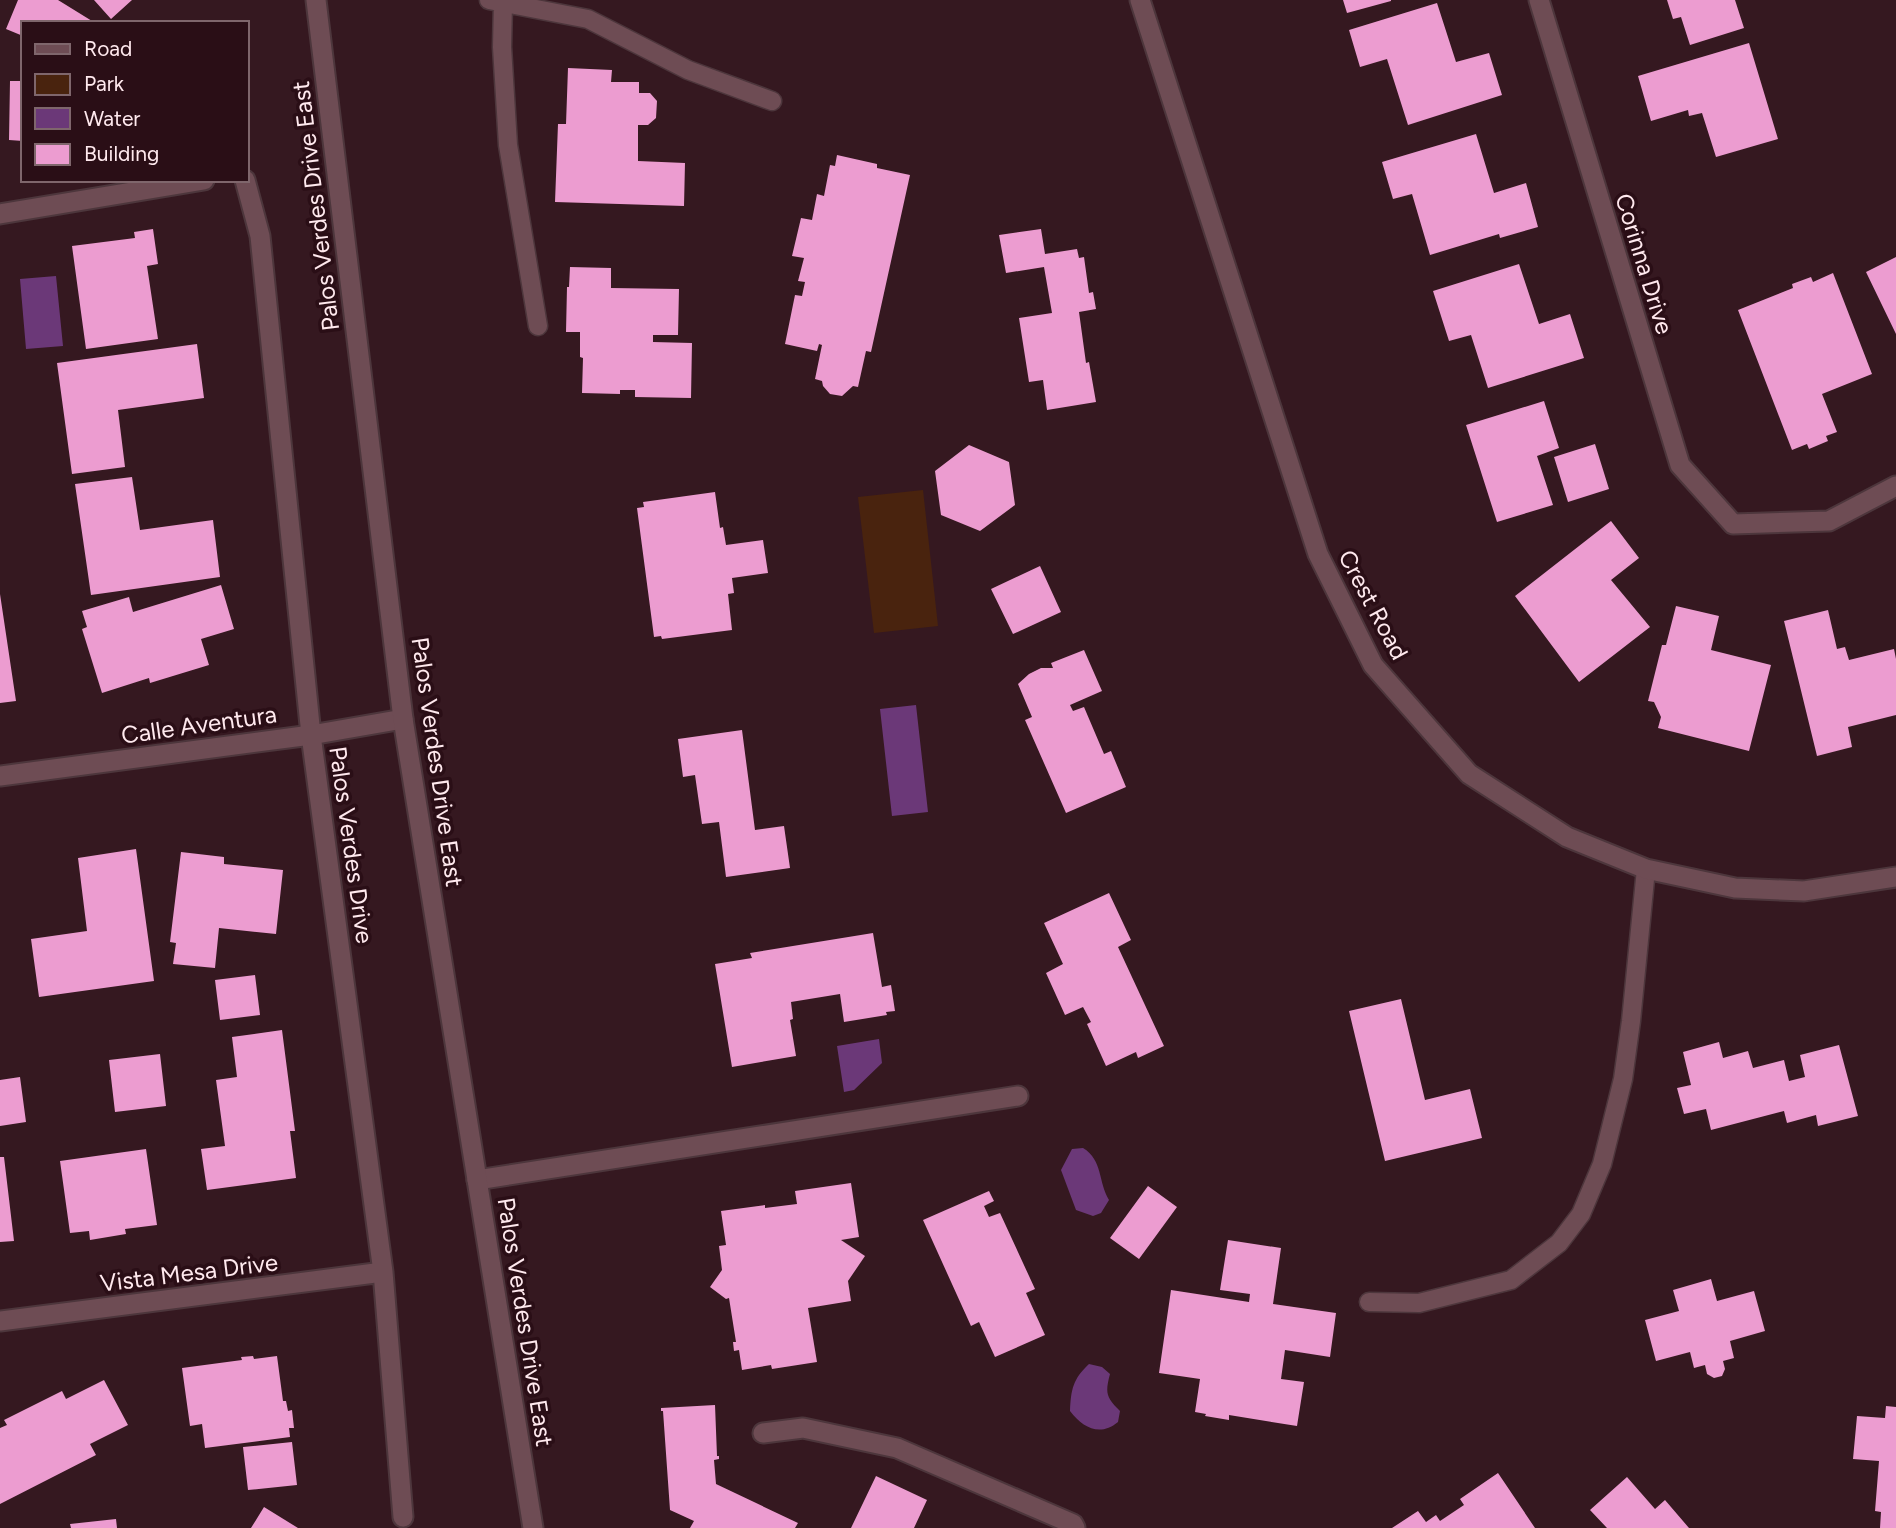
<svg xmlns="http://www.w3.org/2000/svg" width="1896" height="1528" viewBox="0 0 1896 1528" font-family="Figtree,sans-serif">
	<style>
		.green { fill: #49230e }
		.water { fill: #6b3878 }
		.building { fill: #ec9cd0 }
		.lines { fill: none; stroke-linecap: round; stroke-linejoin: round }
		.service-casing { stroke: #4d363c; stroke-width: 21 }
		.minor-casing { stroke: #4d363c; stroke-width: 23 }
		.tertiary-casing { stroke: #4d363c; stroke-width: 23 }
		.service { stroke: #6e4c54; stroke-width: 18 }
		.minor { stroke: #6e4c54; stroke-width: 19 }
		.tertiary { stroke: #6e4c54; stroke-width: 19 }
		.labels { text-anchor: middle; stroke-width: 7; stroke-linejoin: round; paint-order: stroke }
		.street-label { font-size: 24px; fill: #ffe9ee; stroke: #2a0e16 }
	</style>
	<rect width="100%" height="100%" fill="#351820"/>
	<path class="green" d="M923,490L938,626L874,633L858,497Z"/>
	<path class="water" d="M56,276L63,346L26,349L20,279Z
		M916,705L928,812L892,816L880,709Z
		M879,1039L882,1063L854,1090L844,1092L837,1046Z
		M1083,1148C1103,1160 1098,1182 1109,1200L1101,1213L1093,1216L1076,1210L1061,1170L1072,1149Z
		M1089,1364L1102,1367L1110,1374C1105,1393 1106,1397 1120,1411L1118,1422C1100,1437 1083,1428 1070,1411C1071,1389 1073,1379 1089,1364Z"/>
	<path class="building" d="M18,0H58L92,21L91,23H23V36L6,29Z
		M94,0H132L111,19Z
		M1343,0H1391V1L1347,13Z
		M1667,0H1735L1744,28L1690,45L1681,17L1673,19Z
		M1437,3L1456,62L1489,53L1502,95L1408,125L1387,59L1360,67L1349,30Z
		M1749,43L1778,139L1716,157L1702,113L1689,116L1688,110L1651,121L1638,76Z
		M568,68L612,70L611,82H639V93H650L657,101L656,118L648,125H638V161L685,163L684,206L555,202L558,124H566Z
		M10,81H23V141L9,140Z
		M1476,134L1494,193L1526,183L1538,227L1500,238L1499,234L1430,255L1412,194L1393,199L1382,162Z
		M837,155L877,164V168L910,175L871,352L866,351L858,387L853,386L842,396L830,394L823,386L822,381L815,379L822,345L819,344L817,351L785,344L795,295L802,296L805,282L798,281L804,258L792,256L801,218L812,220L817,194L824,196L830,165L835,166Z
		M153,229L158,264L147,266L158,339L86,349L72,246L135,238L134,232Z
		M1041,229L1045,254L1077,249L1079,258L1084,257L1089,293L1093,292L1096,309L1079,312L1086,363L1089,362L1096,402L1047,410L1043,380L1029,382L1019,318L1052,313L1044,267L1006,273L999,235Z
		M1896,257V334L1866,272Z
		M1519,264L1539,324L1570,314L1584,358L1488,388L1471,335L1449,341L1433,291Z
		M570,267L611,268V288L679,289L678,335H653V342L692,343L691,398L635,397V390H620V394L582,393L583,358L580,357V332H566L567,287H569Z
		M1833,273L1872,374L1822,394L1837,432L1826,436L1828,441L1809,449L1807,444L1792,450L1738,310L1793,288L1792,284L1811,277L1813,282Z
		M197,344L204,398L118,410L125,467L72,474L57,363Z
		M1544,401L1559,448L1537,456L1553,505L1497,522L1466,425Z
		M1595,444L1609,489L1568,502L1554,457Z
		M969,445L1009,462L1015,505L980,531L941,515L935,471Z
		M132,477L140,530L213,520L220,577L91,595L75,484Z
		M715,492L720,528L723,527L726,545L763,540L768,573L732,578L734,593L728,594L732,630L662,639L661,636L654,637L637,508L644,507L643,502Z
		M1611,521L1639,558L1611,580L1650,627L1579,682L1515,596Z
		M1040,566L1061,612L1013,634L991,589Z
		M221,585L234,629L201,639L209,665L150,683L149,678L102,693L82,629L87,627L82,611L129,597L133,612Z
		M0,594L16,701L0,703Z
		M1676,606L1719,616L1711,650L1771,665L1749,751L1658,728L1661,717L1654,702L1648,701L1662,645H1666Z
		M1828,610L1837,649L1845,647L1849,660L1894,649L1896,659V715L1848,727L1852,747L1817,756L1784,621Z
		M1084,650L1102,691L1070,705L1073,711L1084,707L1104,754L1111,751L1126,787L1066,813L1025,720L1032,717L1018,684L1029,674L1041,668H1053L1051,663Z
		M742,730L755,830L784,826L790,868L726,877L719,822L702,824L695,775L683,777L678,739Z
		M136,849L154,981L39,997L31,939L87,931L78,858Z
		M181,852L224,857V864L283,870L276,934L219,928L215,968L173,964L176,943L170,942Z
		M1109,893L1131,940L1118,947L1164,1046L1138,1058L1136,1052L1106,1066L1087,1024L1091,1022L1083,1007L1065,1015L1046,973L1063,964L1044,923Z
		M873,933L882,987L891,985L895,1011L886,1012L887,1015L844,1022L840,994L791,1002L793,1019L790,1020L796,1056L732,1067L715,964L752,958L750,953Z
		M255,975L260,1015L220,1020L215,980Z
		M1401,999L1425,1100L1470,1089L1482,1138L1385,1161L1349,1011Z
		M282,1030L295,1131H290L296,1178L207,1190L201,1149L225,1146L216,1080L237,1077L232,1037Z
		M1719,1042L1723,1058L1748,1051L1753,1068L1784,1060L1789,1081L1805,1077L1800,1055L1839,1045L1858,1116L1818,1126L1816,1115L1787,1123L1784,1111L1711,1130L1706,1109L1684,1114L1677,1088L1691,1085L1683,1052Z
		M160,1054L166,1106L115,1112L109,1060Z
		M20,1077L26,1122L0,1126V1080Z
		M146,1149L157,1225L125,1229L126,1234L90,1240L89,1231L70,1233L60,1161Z
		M0,1157H4L14,1241L0,1242Z
		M851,1183L859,1237L841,1240L865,1256L848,1281L851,1301L808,1308L817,1362L772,1369L771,1365L742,1370L739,1350L734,1351L733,1342H736L729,1298L726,1299L710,1287L722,1270L719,1246L726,1245L721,1211L765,1205V1208L797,1204L795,1191Z
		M1148,1186L1177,1207L1139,1259L1110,1238Z
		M989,1191L994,1201L984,1206L989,1217L1000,1213L1035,1289L1026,1293L1045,1335L995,1357L979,1322L971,1326L923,1220Z
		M1228,1240L1281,1248L1273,1304L1336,1313L1330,1357L1285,1350L1281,1379L1304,1382L1297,1426L1229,1415V1420L1205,1416L1206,1414L1195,1412L1200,1379L1159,1373L1171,1290L1249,1302L1250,1294L1220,1290Z
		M1711,1279L1717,1301L1754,1291L1765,1331L1730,1341L1734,1358L1723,1361L1725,1369L1722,1376L1714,1378L1707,1374L1705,1365L1694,1368L1690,1352L1656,1361L1645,1320L1679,1311L1673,1290Z
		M253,1356L254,1359L277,1356L283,1401H286L288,1411L292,1410L294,1428H289L290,1437L205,1448L202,1424L190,1426L182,1368L242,1360L241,1357Z
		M104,1380L128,1425L90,1444L96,1455L0,1504V1428L7,1425L4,1420L62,1391L66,1399Z
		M715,1405L717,1456H719V1459L714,1460L716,1484L798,1523L795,1528H690L694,1521L670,1510L663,1411H661V1408Z
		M1886,1406L1896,1407V1528H1880L1881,1512L1875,1511L1879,1461L1853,1459L1857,1416L1885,1418Z
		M292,1442L297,1485L248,1490L243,1447Z
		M1498,1473L1535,1528H1392L1418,1511L1426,1522L1436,1515L1440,1521L1464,1505L1460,1499Z
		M876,1476L927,1500L914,1528H851Z
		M1627,1477L1655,1509L1665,1500L1689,1528H1607L1590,1510Z
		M264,1507L298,1528H251Z
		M116,1519L117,1528H71L70,1524Z"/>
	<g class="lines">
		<defs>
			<path id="service" d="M489,0L588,19L688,70L772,101
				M503,2L502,47L508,145L538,326
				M1369,1302L1419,1303L1511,1280L1559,1243L1581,1214L1602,1164L1623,1079L1631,1021L1646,869"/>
			<path id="minor" d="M1539,0L1680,465L1733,524L1829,521L1896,486
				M245,180L260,236L311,735L383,1272L403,1517
				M0,214L204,180
				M0,776L311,735L403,719
				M477,1180L1018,1096
				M0,1321L383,1272
				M763,1433L803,1428L897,1448L1073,1524L1075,1528"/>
			<path id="tertiary" d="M316,0L403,719L533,1528
				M1140,0L1318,554L1373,665L1469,774L1567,837L1646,869L1735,888L1804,891L1896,877"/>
		</defs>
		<use href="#service" class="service-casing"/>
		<use href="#minor" class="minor-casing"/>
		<use href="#tertiary" class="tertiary-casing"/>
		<use href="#service" class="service"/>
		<use href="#minor" class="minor"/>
		<use href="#tertiary" class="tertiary"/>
	</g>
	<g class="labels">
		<g class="street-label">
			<text transform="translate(316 206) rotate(-97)" y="8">Palos Verdes Drive East</text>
			<text transform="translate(1644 264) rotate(73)" y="8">Corinna Drive</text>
			<text transform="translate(1373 605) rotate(62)" y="8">Crest Road</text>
			<text transform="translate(199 725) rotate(-8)" y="8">Calle Aventura</text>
			<text transform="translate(437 762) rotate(82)" y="8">Palos Verdes Drive East</text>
			<text transform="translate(351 845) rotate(82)" y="8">Palos Verdes Drive</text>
			<text transform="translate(189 1273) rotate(-7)" y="8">Vista Mesa Drive</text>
			<text transform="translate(525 1322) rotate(81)" y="8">Palos Verdes Drive East</text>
		</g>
	</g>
	<rect x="21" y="21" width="228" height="161" fill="#2a0e16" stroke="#7f666c" stroke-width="2"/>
	<rect x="35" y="44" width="35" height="10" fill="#6e4c54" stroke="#7f666c" stroke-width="2"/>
	<text x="84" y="56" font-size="21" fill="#ffe9ee">Road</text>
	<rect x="35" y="74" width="35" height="21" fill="#49230e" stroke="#7f666c" stroke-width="2"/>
	<text x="84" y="91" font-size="21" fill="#ffe9ee">Park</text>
	<rect x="35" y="108" width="35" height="21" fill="#6b3878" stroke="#7f666c" stroke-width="2"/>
	<text x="84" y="126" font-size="21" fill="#ffe9ee">Water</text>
	<rect x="35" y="144" width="35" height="21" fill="#ec9cd0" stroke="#7f666c" stroke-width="2"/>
	<text x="84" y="161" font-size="21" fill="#ffe9ee">Building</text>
</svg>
